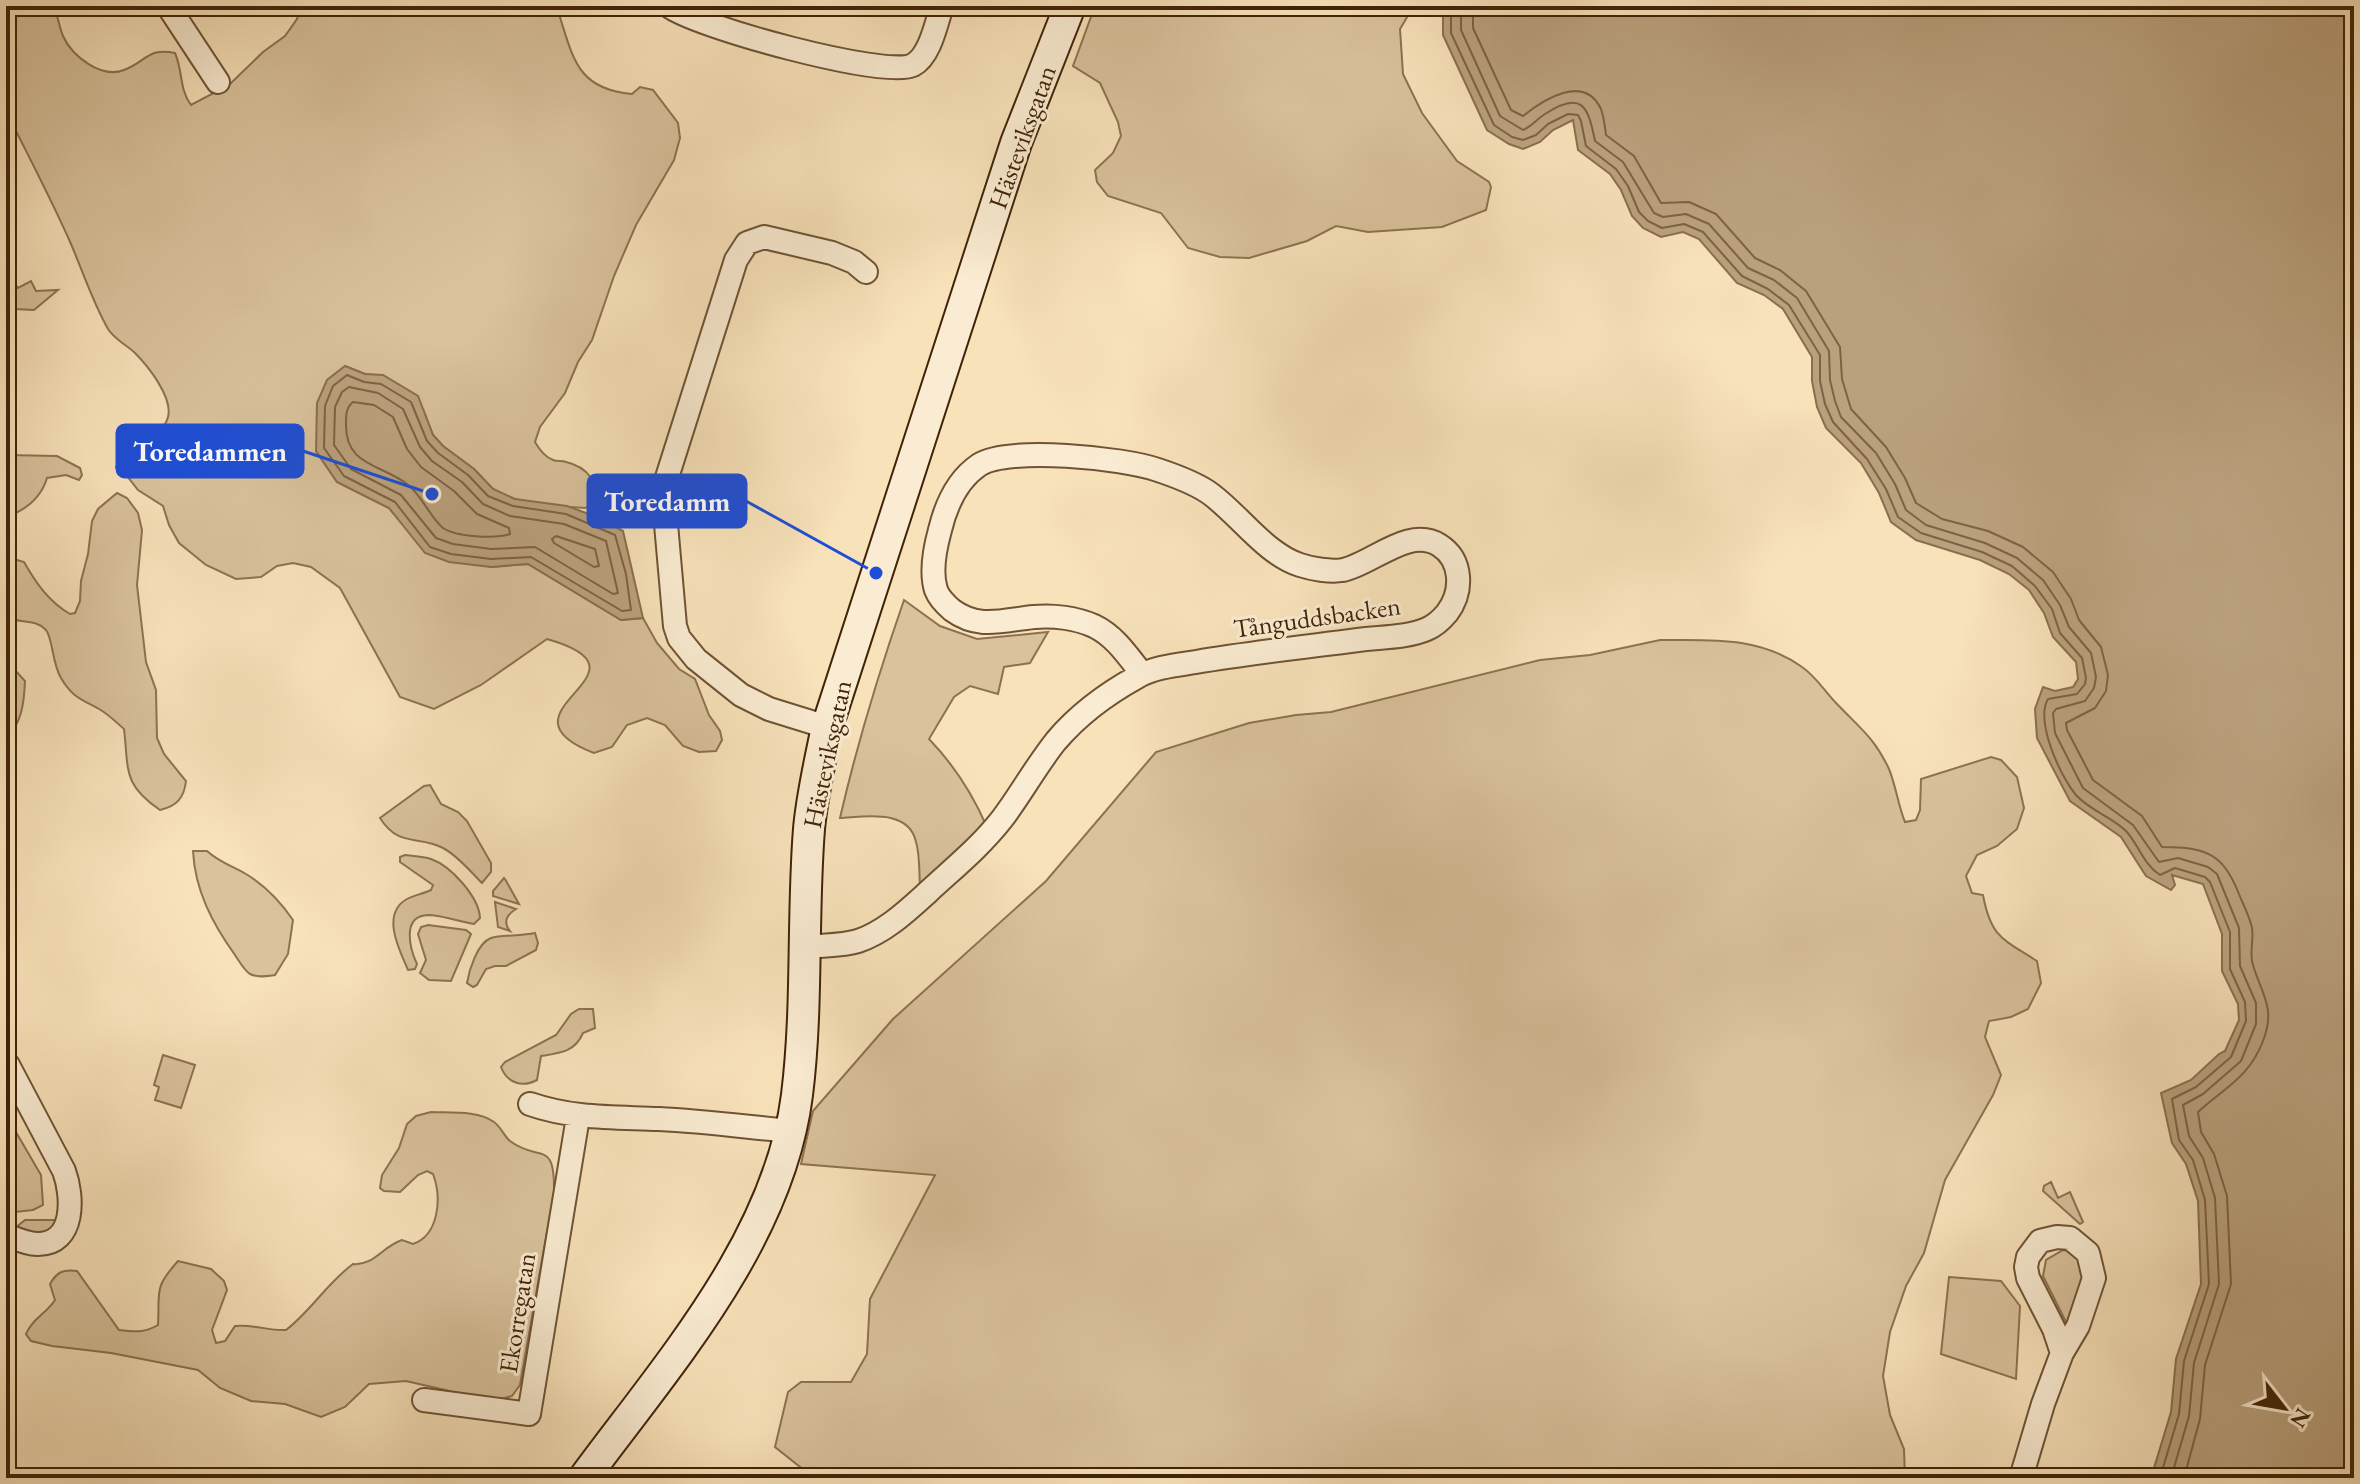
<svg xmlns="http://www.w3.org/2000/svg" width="2360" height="1484" viewBox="0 0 2360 1484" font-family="'EB Garamond',serif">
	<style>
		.green { fill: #d9c29c; stroke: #8d7252; stroke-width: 2 }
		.water { fill: #baa17d; stroke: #8a6f4e; stroke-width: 2 }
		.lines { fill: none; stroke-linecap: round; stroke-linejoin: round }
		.shore { stroke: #7e6242; stroke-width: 2 }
		.street-casing { stroke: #6f5334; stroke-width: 26 }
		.secondary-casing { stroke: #412307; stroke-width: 34 }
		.street { stroke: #faecd2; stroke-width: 22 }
		.secondary { stroke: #faecd2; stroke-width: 30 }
		.labels { text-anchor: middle; stroke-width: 6; stroke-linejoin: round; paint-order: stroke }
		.street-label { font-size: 26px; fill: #412307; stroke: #faecd2 }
		.leader { fill: none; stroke: #1d4ed8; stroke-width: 3 }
		.callout-dot { fill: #1d4ed8; stroke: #faecd2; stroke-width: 3 }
		.callout { fill: #1d4ed8; stroke: #1d4ed8; stroke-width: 3 }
		.callout-label { font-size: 28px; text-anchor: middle; font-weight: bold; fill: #fff }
	</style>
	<rect width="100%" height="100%" fill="#f8e2ba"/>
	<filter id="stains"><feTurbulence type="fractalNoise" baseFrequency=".0025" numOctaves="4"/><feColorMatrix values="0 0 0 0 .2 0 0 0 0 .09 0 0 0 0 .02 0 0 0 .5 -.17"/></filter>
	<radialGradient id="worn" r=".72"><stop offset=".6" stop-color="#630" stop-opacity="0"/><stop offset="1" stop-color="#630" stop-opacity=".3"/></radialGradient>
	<path class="green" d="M6,6H54C58,16 59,27 63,36C72,56 101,79 124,70C146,62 148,47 175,53C183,71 179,89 191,105L229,85L263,52L285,36L297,19L301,6H552L558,11C573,57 576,89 632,94L640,87L653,90L678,123L680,138L674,160L636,225L614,276L592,340L578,362L565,393L540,427L535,442C539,449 545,457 553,460C557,462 562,460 566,462C588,467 599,483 596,504L585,508L554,506L514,499L493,489L474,469L443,446L433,435L423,409L383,376L365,374L345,366L316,451L337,482L389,508L404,526L491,567L528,564L621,620L643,618L657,643L679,669L695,679L709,715L720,731L722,740L716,751L699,752L683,746L665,725L647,718L627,725L612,747L594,753C486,711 666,673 547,639L481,685L434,709L400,697L340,588L311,567L293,563L277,566L261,577L236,579L206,565L179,543L169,525L163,506L138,490L127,476L116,467C128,446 162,440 168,417C173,398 149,367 135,353C127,345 115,340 108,329C93,303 83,272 71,244C53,203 32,163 12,123L6,107Z
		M1095,6H1410L1409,14L1400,29L1403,74L1422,113L1457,161L1489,182L1491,187L1486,210L1442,227L1368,232L1336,226L1307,241L1249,258L1220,257L1188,248L1161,213L1108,196L1097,182L1095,170L1113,153L1121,136L1118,122L1100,83L1073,66Z
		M6,272L18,288L31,281L36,291L58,290L34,310L15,309L6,303Z
		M6,455L57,456L80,468L82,475L79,480L66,475L47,478C41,498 26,510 6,517Z
		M117,493L127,498L138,513L142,530L137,585L146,662L156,690L157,738L164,754L186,781C184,798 177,806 160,810C122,784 129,770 124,729C116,722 108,714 99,709C81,699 72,697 61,678C52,663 53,639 46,630C36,618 17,625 6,615V563L14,559L24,562C36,583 49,602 70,614L75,613L80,601L81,581L88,554L92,521L98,509Z
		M904,600L940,626L977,639L1048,632L1030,663L1004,667L998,694L970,686L954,697L929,739C953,764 972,793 986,825L920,886C919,871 920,855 916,842C909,808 864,817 840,818C857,744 879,672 904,600Z
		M1660,640C1711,640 1759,636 1802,667C1817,677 1827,695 1840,707C1862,730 1875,739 1889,769C1896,786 1898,805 1905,822L1916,820L1920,810L1921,779L1991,757L2001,760L2017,777L2024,808L2017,829L1997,846L1977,855L1966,876L1972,893L1983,895C1991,938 2003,939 2037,961L2041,983L2028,1009L2011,1017L1989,1021L1985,1037L2001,1075L1993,1095L1945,1180L1924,1253L1906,1286L1890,1332L1883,1376L1890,1415L1904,1449L1905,1478H814L775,1447L788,1392L801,1382H851L867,1354L870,1299L935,1175L801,1164L813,1111L893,1019L1046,881L1156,752L1249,723L1296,715L1331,712L1540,660L1590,655Z
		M6,667L14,669L25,681C24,704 22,722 6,739Z
		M430,785L441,804L458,812L467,821L491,863V872L482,883C470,871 458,856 443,848C418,835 399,848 380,818L424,786Z
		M193,851H207C219,862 232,866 246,874C266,886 280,901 293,920L288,954L275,975C267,976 258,978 250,974C244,970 239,961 235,955C212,923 195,890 193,851Z
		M405,855C413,856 423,856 431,859C451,866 479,897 480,918L474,924C462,922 440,915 428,915C401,916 410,949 417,964L415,969L408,970C400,951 380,914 407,899C414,895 423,894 431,890L433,885L400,862V857Z
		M504,878L505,879L519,904L493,896V891Z
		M495,902L516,909C508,914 502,921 510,931L498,927Z
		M428,925L466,930L471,934L451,981L429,980L420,973L426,960L418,934L421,927Z
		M535,933L538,943L536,950L506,966H495L486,969L477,985L473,987L467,983C469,971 477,943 491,938C501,935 522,936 535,933Z
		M579,1009H593L595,1028L583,1033C575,1052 560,1053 541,1056L537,1080C522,1088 507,1083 501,1067L505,1062L556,1035L571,1014Z
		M163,1055L195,1065L181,1108L155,1100L159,1087L154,1085Z
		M431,1112C449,1113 478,1110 494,1122C501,1127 504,1136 510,1141C539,1163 555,1138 554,1192L520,1385L512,1396L501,1399L467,1395L406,1381L369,1384L345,1407L321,1417L285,1404L251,1401L220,1388L198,1370L111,1353L52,1346L31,1341L26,1334C32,1319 46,1314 55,1300L50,1284C57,1272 63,1269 77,1271L119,1330C135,1332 144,1333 158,1325C160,1291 153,1289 178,1261L211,1269L224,1281L227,1290L212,1330L216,1343L225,1341L235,1326C254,1324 268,1331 286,1330C311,1311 327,1283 353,1264C374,1266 383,1246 402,1240L413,1244C439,1235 442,1198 433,1174L427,1171L418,1175L400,1192L384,1191L380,1188L382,1175L399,1148L407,1124L416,1116Z
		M6,1115L41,1175L43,1205L33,1210L6,1213Z
		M2051,1182L2058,1198L2070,1192L2083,1222L2080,1224L2043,1191L2044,1186Z
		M25,1220H56L54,1227L38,1235L15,1228Z
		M2063,1250L2072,1251L2086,1265L2077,1305L2067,1324L2043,1276L2046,1260Z
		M1949,1277L2001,1281L2020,1306L2016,1379L1941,1354Z"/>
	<path class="water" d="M1443,6H2354V1478H2151L2171,1412L2176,1359L2201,1284L2198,1201L2186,1164L2172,1143L2161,1093L2191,1080L2219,1054L2225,1051L2239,1020L2238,1004L2222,971V934L2203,884L2172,875L2175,885L2171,890L2146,876L2121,837L2070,801L2037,738L2035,709L2043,687L2055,691L2073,687L2078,679L2076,662L2053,637L2044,613L2029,590L2009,574L1980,560L1916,540L1891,522L1879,493L1861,463L1826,428L1817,407L1812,381V357L1783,309L1764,295L1737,283L1699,239L1683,232L1661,237L1643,228L1632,216L1621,190L1610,174L1578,150L1573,120L1553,130L1540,142L1523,149L1509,144L1487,130L1443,35Z
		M345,366L365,374L383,375L418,396L433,435L443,446L474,469L493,489L515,499L567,506L597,517L623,531L643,618L621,620L528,564L491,567L449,562L425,553L389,508L337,482L316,451L317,403L327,380Z"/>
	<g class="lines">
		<path class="shore" d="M1451,6V33L1494,125L1512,137L1523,140L1536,135L1548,124L1568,114L1578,115L1581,121L1586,146L1616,169L1628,186L1639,212L1648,221L1662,228L1684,224L1703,232L1742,276L1768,289L1789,305L1820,355V381L1825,404L1833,422L1867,459L1886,489L1898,517L1921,533L1982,552L2012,566L2035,586L2052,609L2060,633L2082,658L2086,678L2085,684L2077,694L2048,699C2035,721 2060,776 2076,795C2089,810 2112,817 2126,831C2139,845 2143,864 2160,875L2175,868L2205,877L2210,882L2230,932V969L2245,1002L2246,1021L2231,1057L2196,1087L2172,1099L2179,1140L2193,1160L2205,1200L2209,1284L2184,1361L2179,1414L2160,1478
			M1461,6V30L1500,116L1523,130C1532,126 1537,119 1545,114C1582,90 1588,106 1595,141L1623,162L1654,213L1663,217L1686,214L1709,224L1748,268L1774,280L1797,298L1829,351L1830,380L1835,401L1841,417L1876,453L1895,484L1906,510L1926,525L1985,543L2017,558L2043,580L2060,605L2069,627L2091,653L2096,677L2094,688L2085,701L2056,709L2053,713L2055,733L2083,788L2133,825L2159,862L2178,858L2208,867L2217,874L2239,928L2240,966L2256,1003V1024L2241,1061L2203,1094L2183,1105L2189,1136L2203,1158L2215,1198L2219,1284L2194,1363L2189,1416L2171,1478
			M1473,6V28L1511,110L1523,116C1543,100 1584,73 1601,109C1604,117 1605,127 1606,135L1634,156L1661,203L1689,202L1716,214L1755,258L1780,270L1806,291L1840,347L1842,379L1851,409L1886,447L1905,478L1916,503L1942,519L1988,531L2023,547L2053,572L2071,599L2079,620L2101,647L2108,675L2106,691L2095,708L2066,723L2067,730L2093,780L2142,816L2162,847C2210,847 2224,855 2241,899C2245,908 2250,918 2252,928C2254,940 2249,953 2253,965C2262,995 2276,1008 2263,1041C2249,1078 2224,1088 2198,1112L2201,1132L2214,1154L2227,1196L2231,1284L2205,1365L2200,1419L2184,1478
			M347,375L364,382L381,384L411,402L427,441L438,453L468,475L488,496L513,506L566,514L615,535L626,574L631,610L622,611L531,557L491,559L451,554L430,547L395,502L344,476L324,448L325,406L333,386Z
			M349,387L378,393L403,409L420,447L432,461L462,482L483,504L510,516L564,524L606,541L618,593L613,594L535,547L491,549L453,544L436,538L401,495L351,469L334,445L335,407L342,392Z
			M353,402L374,405L393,417L407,449L421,467L454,491L477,514L509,528L510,534C496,539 456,537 443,528C429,516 422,495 407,484C381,464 345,466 346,424C346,414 346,408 353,402Z
			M556,536L595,549L599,566L594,567L554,543L552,539Z"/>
		<defs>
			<path id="street" d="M168,6L218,82
				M669,6C694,26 886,79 913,65C930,56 936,24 942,6
				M827,727L769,709L741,695L696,659L679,638L675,626L663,490L736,260L747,243L764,237L832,253L854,262L866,272
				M806,947C823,945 842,946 858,941C885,932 907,911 928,892C954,868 980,847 1002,819C1021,794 1036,766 1056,741C1078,715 1108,693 1137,677C1154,667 1177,665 1196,662C1250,653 1304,647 1358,640C1381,637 1406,638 1427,629C1434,626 1442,619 1447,613C1463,592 1463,560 1439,545C1409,526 1372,564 1343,570C1330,572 1312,569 1300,565C1266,554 1241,517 1212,495C1198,484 1176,476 1158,470C1124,458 1008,446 979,465C957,480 946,505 940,530C935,548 930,571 936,590C939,598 945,604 952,610C979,630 1003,620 1034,617C1053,615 1076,618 1094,626C1115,636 1128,656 1142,674
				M530,1104C573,1119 615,1117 659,1119C703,1121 747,1127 790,1131
				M6,1235C16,1239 27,1244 37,1244C76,1245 73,1195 64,1171L8,1065
				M424,1400L529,1414L578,1117
				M2021,1478L2043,1404L2062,1353L2078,1326L2094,1278L2088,1253L2070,1238L2057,1237L2040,1241L2028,1257L2026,1267L2028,1278L2054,1329L2062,1353"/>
			<path id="secondary" d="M584,1478C668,1364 779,1240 797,1095C808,1007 802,917 809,829C812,795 820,761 827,727L1016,143L1070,6"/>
		</defs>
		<use href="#street" class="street-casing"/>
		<use href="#secondary" class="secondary-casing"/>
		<use href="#street" class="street"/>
		<use href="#secondary" class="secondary"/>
	</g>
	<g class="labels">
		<g class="street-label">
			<text transform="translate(1022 137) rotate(-70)" y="9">Hästeviksgatan</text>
			<text transform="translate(1317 617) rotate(-8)" y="9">Tånguddsbacken</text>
			<text transform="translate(827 754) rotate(-78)" y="9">Hästeviksgatan</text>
			<text transform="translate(517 1313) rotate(-81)" y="9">Ekorregatan</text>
		</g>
	</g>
	<path class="leader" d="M432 494L303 451M876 573L746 501"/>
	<g class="callout-dot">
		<circle cx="432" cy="494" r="8"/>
		<circle cx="876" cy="573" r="8"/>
	</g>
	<g class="callout">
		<rect x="117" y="425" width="186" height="52" rx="8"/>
		<rect x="588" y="475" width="158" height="52" rx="8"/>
	</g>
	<g class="callout-label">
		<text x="210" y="461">Toredammen</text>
		<text x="667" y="511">Toredamm</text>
	</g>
	<rect width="2360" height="1484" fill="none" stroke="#f8e2ba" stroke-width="32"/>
	<rect x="8" y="8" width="2344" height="1468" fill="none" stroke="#412307" stroke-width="4"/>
	<rect x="16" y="16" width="2328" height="1452" fill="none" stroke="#412307" stroke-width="2"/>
	<g transform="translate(2284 1408) rotate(121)" stroke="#faecd2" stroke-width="6" paint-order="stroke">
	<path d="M0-6L14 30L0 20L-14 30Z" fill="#412307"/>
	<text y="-12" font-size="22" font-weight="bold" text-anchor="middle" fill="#412307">N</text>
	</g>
	<rect width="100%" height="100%" filter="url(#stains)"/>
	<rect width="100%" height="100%" fill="url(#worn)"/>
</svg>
